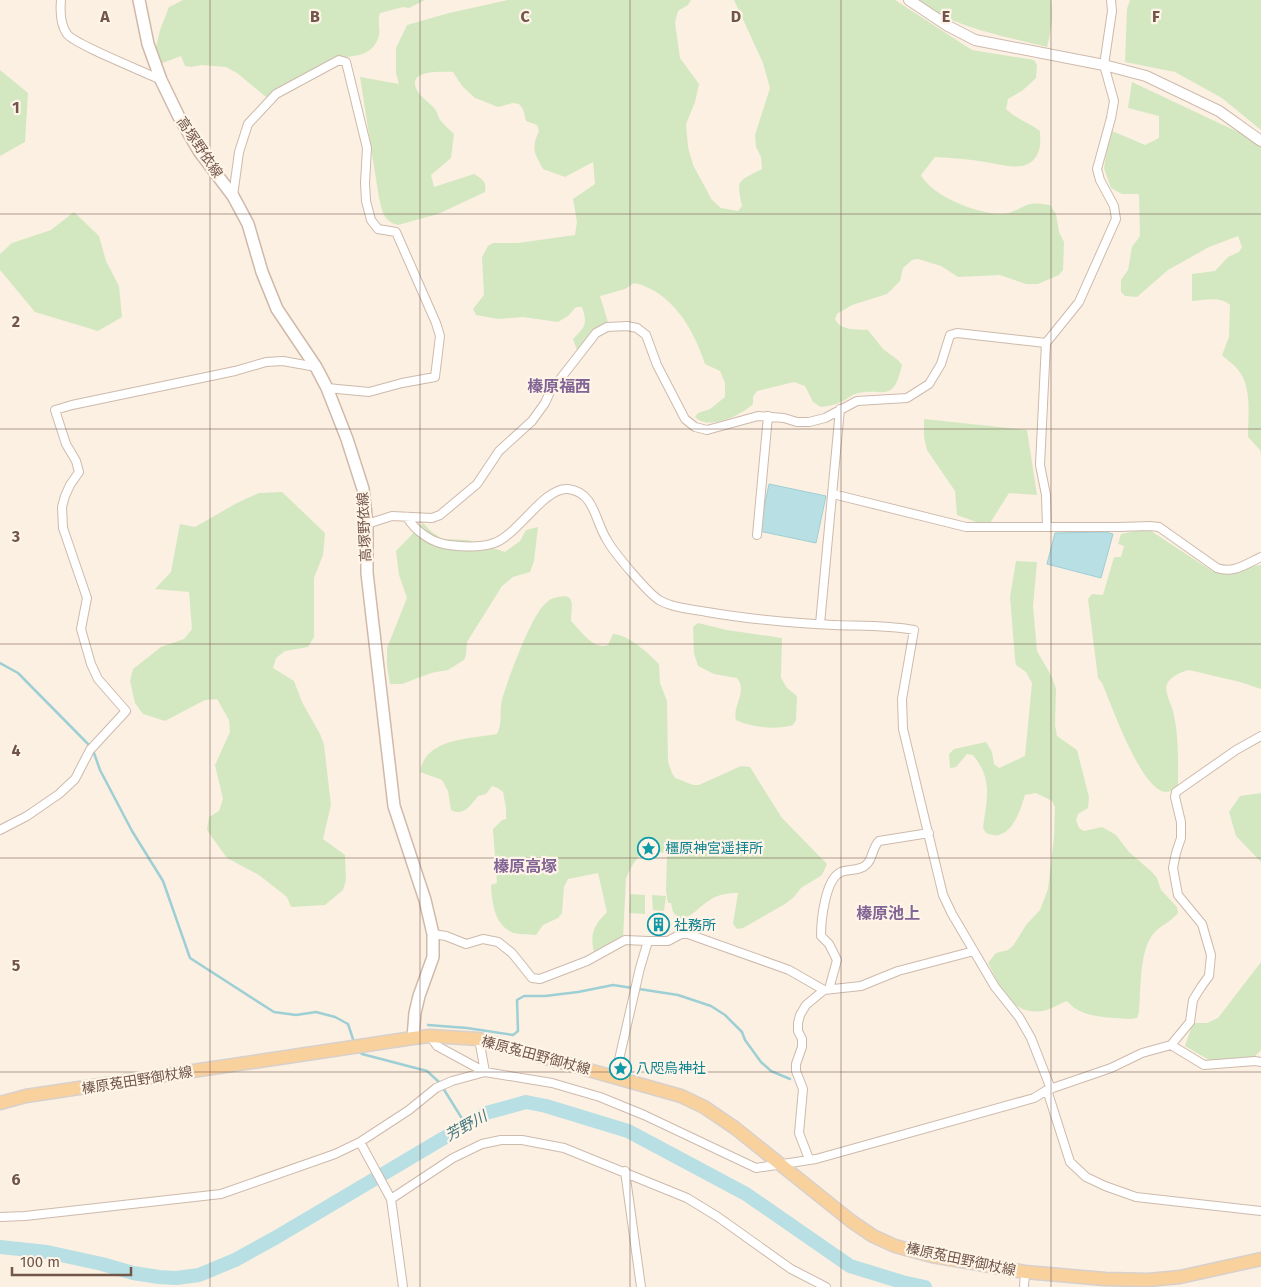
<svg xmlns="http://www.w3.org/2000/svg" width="1261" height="1287" viewBox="0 0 1261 1287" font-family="'Fira Sans','Noto Sans JP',sans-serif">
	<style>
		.green { fill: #d3e8c1 }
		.water { fill: #b8dfe4; stroke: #9ecfd5 }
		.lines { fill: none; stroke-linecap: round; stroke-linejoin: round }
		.stream { stroke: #9ecfd5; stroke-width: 2.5 }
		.river { stroke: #b8dfe4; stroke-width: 14 }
		.minor-casing { stroke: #cebaac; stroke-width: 10 }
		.tertiary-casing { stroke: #cebaac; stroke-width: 12 }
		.secondary-casing { stroke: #d1b9aa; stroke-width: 14 }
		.primary-casing { stroke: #d8d0cc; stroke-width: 15 }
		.minor { stroke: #fff; stroke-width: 8 }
		.tertiary { stroke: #fff; stroke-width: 10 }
		.secondary { stroke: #fff; stroke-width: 11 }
		.primary { stroke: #f8d19d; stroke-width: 12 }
		.grid { fill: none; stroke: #72564a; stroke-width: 1; stroke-opacity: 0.55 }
		.labels { text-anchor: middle; stroke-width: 4.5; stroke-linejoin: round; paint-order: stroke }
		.street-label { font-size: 14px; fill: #72564a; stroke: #fef4e8 }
		.culture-label { font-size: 14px; fill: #0d838f; stroke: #fef4e8; text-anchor: start }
		.water-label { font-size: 15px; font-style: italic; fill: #41777e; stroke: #fef4e8 }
		.quarter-label { font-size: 16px; font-weight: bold; fill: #836595; stroke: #fef4e8 }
		.grid-label { font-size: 16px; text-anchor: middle; font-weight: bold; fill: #72564a; stroke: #fef4e8; stroke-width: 4.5; stroke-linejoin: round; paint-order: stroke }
	</style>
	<rect width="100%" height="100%" fill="#fbf0e2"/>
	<path class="green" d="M183,0H425L409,8L403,7L380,13C376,25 384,33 374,46C364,57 355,55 342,58C314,65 290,83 266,97L237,73L226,67L202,65L191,67L185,66L181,56L160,64L156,48L160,30L169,7Z
		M508,0H691L688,5L678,11L675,23L680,58L699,84L695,102L686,124L688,147L693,165L712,200L721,208L738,211L742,206C736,178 738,182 762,169L761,157L756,147L755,135L770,88L763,63L734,0H895L972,50L1034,60L1037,65L1036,78L1023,90L1008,99L1006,109C1016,119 1029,122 1040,131C1040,137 1041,145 1039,150C1031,176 1002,164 985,162C968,159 951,158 935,157L921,175C932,197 985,218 1009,213C1016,211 1023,206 1030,204C1036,203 1043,204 1050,205L1056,214L1059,232L1064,242L1063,270L1059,275L1038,284H1026L1000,275L958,277L941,266L918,259L912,260L903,268L900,281L887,294L852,305L837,314L835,319C841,331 856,329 868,330L883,349L898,360L902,365C893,406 882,386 855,394C850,396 846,400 841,402C835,405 828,406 821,407L813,402L805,386L794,382L757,391L753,397V404C742,415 708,431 695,417L698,413L710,409L725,397V383L720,371L705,364C694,330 672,291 634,283L625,289L600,296L608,322L577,350L573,339C585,326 588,325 582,307H576L568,316L558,322L523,317L498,319L476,315L473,309L484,295L482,257L488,246L493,243H518L575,235L577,222L573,199L595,184L593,162L565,177L543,169C534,153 531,148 539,131L537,125L526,121L523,109L519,104L513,103L498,107L475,98L462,86L453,72C442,72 404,69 418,92C422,98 430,103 435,109C437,112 438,116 440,120C444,125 450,130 454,134L451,158L431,175L434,187L474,174C482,179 487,181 485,192L438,214L398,225C384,222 382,211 379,198L360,77L399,84L396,73V48L407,25L449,13Z
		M916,0H1051C1054,16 1051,32 1047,47C1003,36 952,27 916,0Z
		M1130,0H1261V130L1222,98L1175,72L1125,62L1127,9Z
		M0,70L28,93L25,142L0,156Z
		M1132,82L1257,141L1261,145V454L1260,450L1248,437C1248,416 1252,388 1239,371C1235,365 1227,360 1222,355L1229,337L1230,305C1221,296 1204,300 1192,301V274L1215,271L1228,257L1239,252L1242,247L1238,236L1209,247L1168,270L1137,297L1125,296L1121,292V280L1128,270L1132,247L1140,236L1139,194H1122L1111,188L1104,168L1110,130L1145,145L1159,138V116L1128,108Z
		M74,212L99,236L106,261L119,286L122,317L98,331L35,312L0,270V254L12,243L51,230Z
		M924,419L1027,430L1037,495L1009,493L990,523H979L957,515L955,491L927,450L924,437Z
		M282,492L325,533L323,555L314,578V637L308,647L285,651L276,658L273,668L294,681L302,702L320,734L324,745L331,805L323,839L345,855L346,880L343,890L325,905L291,907L287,897L259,875L227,858L207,830L209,817L219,811L223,799L215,765L230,732L229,720L217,699L205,700L165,721L143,714L135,703L130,681L133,669L161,647L184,639L192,629L189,592L155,589L171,572L180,524L195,527L237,503L259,493Z
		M423,523L432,532L442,539L469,540L505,552L520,541L526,530L538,527L534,561L530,572L513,577L502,586L467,642L466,655L464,660L448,670L431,673L402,684H390L387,666V648L407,598L399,575L396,551Z
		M1148,529L1212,571L1219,572L1261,565V689L1240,682L1189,670C1182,671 1170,677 1167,684C1164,691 1171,704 1173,711C1179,735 1178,761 1178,786C1172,792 1165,794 1158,789C1136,774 1113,709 1102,683L1098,678L1088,599L1092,594L1103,595L1114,557H1121L1124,546L1118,544L1121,534Z
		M1016,561L1037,562L1033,606L1037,651L1052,677L1056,689L1055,725L1057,736L1077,750L1089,797L1088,808L1078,814L1076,820L1079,828L1084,831L1102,827L1116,835L1129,852L1152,872L1157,878L1161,890L1177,907L1178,913C1171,922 1161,925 1154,933C1139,950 1141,990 1139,1012L1137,1018L1131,1019C1109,1017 1082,1019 1067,1001C1059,1004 1050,1010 1042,1011C1010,1016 1000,985 988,963L996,953L1008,950L1013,946L1026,925L1040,910L1048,889L1054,838L1055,807L1052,801L1036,793L1025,795C1021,808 1014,832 998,835C994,836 989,834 986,833L983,828C987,797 993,780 973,755L967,754L956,767L950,768L949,754L954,749L986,742L992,752L994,764L999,768L1025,756L1032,683L1026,672L1016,665L1015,659L1010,597Z
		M565,596L570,598L572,604L571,621C580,630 594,651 608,645L613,634C628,634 649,654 659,664L660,683L667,701L668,762L672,773L675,778L693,785H699L741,766L750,767L782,818L827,864L822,875L801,888L794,897L785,904L743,928L737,929L733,924L738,893C729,893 718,894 710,900C698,907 693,917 679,919L673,912L671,903H668L666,891L667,853L643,851L633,864L626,878L623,939L594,953C590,934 593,926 607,912L598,873L568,879L564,887L562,913L558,918L543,925L536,935C529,934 517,935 511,932C494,923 492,902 491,885L497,883L493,829L502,820L506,819V808L503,792L498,788L492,786L486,794L478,796C471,805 463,817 451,810L448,791L442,780L420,772C425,738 470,739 497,734C503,723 499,711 502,700C508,679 530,619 544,605C550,598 556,597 565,596Z
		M698,623L727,630L782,638L781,678L787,688L797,696L796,720L793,725C776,730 753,728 736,720C732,706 748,692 737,678L714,674L698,666L694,653L693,627Z
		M1261,793V862L1236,836L1229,812L1240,796Z
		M630,894L645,895V914L629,913Z
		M652,895L666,896L664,911L653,910Z
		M1261,962V1050L1254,1057L1211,1061L1185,1046L1193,1023H1207L1218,1018Z"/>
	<path class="water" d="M769,484L826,496L816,543L759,531Z
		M1105,532L1113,534L1101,578L1047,564L1055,533Z"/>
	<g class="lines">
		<path class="stream" d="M0,663L18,673L89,745L94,753L100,770L132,831L163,881L190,958L274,1012L296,1015L316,1012L335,1017L348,1024L354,1042
			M428,1025L467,1028L513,1035L518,1031L517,1000L524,996H545L578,992L613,985L678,995L711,1006L725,1015L742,1032L745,1040L761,1062L771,1071L790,1079
			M359,1051L362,1054L427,1071L440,1083
			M443,1088L466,1125"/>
		<path class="river" d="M0,1247L47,1252L102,1264L133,1273L159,1277L176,1278L199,1275L235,1260L275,1238L486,1113L526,1102L546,1106L628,1131L746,1194L850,1266L902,1282L925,1287"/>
		<defs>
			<path id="minor" d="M61,0C60,11 60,24 67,34C74,44 145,72 161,80
				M233,196L239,152L248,124L276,94L339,60L346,62L367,148L365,183L366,201L371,220L378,229L396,232L436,323L440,336L435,377L402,383L369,392L327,388
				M833,494L966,527H1119L1150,526L1159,527L1217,568C1233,574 1246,564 1261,557
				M407,517C415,531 432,543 449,545C464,547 480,548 494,543C518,535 544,487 568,489C595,492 595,522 607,540C614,553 648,593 659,600C673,608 691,609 707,612C748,619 792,623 834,625C860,626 888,625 914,630L902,699L903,729L943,895L952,914L995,987L1019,1017L1031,1038L1051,1089
				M367,524L392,516L432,518L440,515L477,484L499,451L532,421L545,403L550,392L596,333L607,327L627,326L637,328L646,335L657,365L685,419L695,427L707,430L758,416L784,418L797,422H809L825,418L857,401L907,398L929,384L941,364L950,335L957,333L1046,343
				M1047,527L1046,495L1040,465L1046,343L1079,302L1116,219L1114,206L1100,180L1097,169L1111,118L1114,101L1104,65L1112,11L1111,0
				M757,535L768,416
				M820,624L840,409
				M0,830L27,816L59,794L75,779L90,750L126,711L98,679L91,664L81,629L87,598L63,528L62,507L65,496L70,485L79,472L76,461L66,444L55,410L72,405L235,371L266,362L283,361L316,367
				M433,934L446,936L466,944L483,939L498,942L512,953L532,978L540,979L587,961L625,940L648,941
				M829,989L837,960L829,944L821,936C821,921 825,879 841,872C849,869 861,871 867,864C873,858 872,848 879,841L929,833
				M430,1036L437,1046L485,1072
				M479,1039L485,1072
				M1171,1045L1204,1065L1255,1061L1261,1062
				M615,1077L640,968L648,941H668L681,934H688L789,970L824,990
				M1047,1090L1070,1162L1086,1177L1105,1186L1136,1197L1261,1211
				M360,1142L391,1199L403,1287
				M809,1159L799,1133L803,1089L796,1071V1064L802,1047V1039L798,1031V1023L800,1015L806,1005L824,990L861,986L898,971L974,951
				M625,1171L641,1287
				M391,1199L453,1158L482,1144L501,1140H522L564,1148L687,1198L718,1217L791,1269L826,1287
				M0,1217L25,1216L221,1194L335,1154L360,1142L409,1110L436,1088L452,1081L485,1072L552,1083L600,1097L644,1115L756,1168L816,1159L1034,1098L1047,1090L1111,1068L1142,1053L1171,1045L1190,1022L1193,1000L1201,987L1209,976L1211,955L1202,924L1178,895L1173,868L1176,853L1181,838V822L1175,797L1176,792L1236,750L1261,736
				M1024,1287L1025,1272"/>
			<path id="tertiary" d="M909,0L948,26L975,40L1104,65L1146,76L1219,111L1261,141"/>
			<path id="secondary" d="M139,0L148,44L161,80L178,115L199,151L233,196L248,224L262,272L277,309L316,367L327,388L347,439L363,489L367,524V573L394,806L425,900L433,934V957L419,996L415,1013L413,1038"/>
			<path id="primary" d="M0,1103L26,1096L413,1038L430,1036L479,1039L681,1096L704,1107L735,1128L851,1221L873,1236L895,1246L932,1256L1025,1272L1105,1279L1148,1280L1180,1277L1261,1259"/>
		</defs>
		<use href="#minor" class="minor-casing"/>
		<use href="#tertiary" class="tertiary-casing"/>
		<use href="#secondary" class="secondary-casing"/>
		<use href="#primary" class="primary-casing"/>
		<use href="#minor" class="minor"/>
		<use href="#tertiary" class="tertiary"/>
		<use href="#secondary" class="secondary"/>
		<use href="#primary" class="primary"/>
	</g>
	<path class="grid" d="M210,0V1287M420,0V1287M630,0V1287M841,0V1287M1051,0V1287M0,214H1261M0,429H1261M0,644H1261M0,858H1261M0,1072H1261"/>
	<defs>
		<symbol id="sight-ring" viewBox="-11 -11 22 22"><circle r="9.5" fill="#fef4e8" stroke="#0f9aa8" stroke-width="1.5"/><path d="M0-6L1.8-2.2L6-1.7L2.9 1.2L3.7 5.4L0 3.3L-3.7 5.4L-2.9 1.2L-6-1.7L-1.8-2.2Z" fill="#0f9aa8"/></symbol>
		<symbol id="building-ring" viewBox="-11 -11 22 22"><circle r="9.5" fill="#fef4e8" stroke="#0f9aa8" stroke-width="1.5"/><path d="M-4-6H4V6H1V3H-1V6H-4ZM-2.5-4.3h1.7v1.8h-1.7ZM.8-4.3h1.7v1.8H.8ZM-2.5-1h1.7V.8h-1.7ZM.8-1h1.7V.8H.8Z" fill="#0f9aa8"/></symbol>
	</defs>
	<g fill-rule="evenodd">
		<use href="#sight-ring" x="636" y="836" width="25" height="25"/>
		<use href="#building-ring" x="646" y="912" width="25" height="25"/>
		<use href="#sight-ring" x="608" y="1056" width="25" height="25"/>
	</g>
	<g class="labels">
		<g class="street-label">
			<text transform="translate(200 147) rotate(56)" y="5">高塚野依線</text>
			<text transform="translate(364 527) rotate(-93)" y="5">高塚野依線</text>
			<text transform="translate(536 1055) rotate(15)" y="5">榛原菟田野御杖線</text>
			<text transform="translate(137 1080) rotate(-9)" y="5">榛原菟田野御杖線</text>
			<text transform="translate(961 1259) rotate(12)" y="5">榛原菟田野御杖線</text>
		</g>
		<g class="culture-label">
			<text x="665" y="853">橿原神宮遥拝所</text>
			<text x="674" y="930">社務所</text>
			<text x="636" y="1073">八咫烏神社</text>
		</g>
		<g class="water-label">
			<text transform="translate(466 1126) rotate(-29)" y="5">芳野川</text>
		</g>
		<g class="quarter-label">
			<text x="559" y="392">榛原福西</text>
			<text x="525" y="872">榛原高塚</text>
			<text x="888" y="919">榛原池上</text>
		</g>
	</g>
	<g class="grid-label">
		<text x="105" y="22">A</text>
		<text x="315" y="22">B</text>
		<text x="525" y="22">C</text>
		<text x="736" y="22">D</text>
		<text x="946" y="22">E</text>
		<text x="1156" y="22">F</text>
		<text x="16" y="113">1</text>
		<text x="16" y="327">2</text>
		<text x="16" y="542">3</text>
		<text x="16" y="756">4</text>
		<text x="16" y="971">5</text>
		<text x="16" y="1185">6</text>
	</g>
	<path d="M12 1267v8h119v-8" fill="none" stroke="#72564a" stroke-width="2.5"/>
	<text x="20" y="1267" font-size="15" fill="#72564a" stroke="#fef4e8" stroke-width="4" paint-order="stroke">100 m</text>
</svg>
